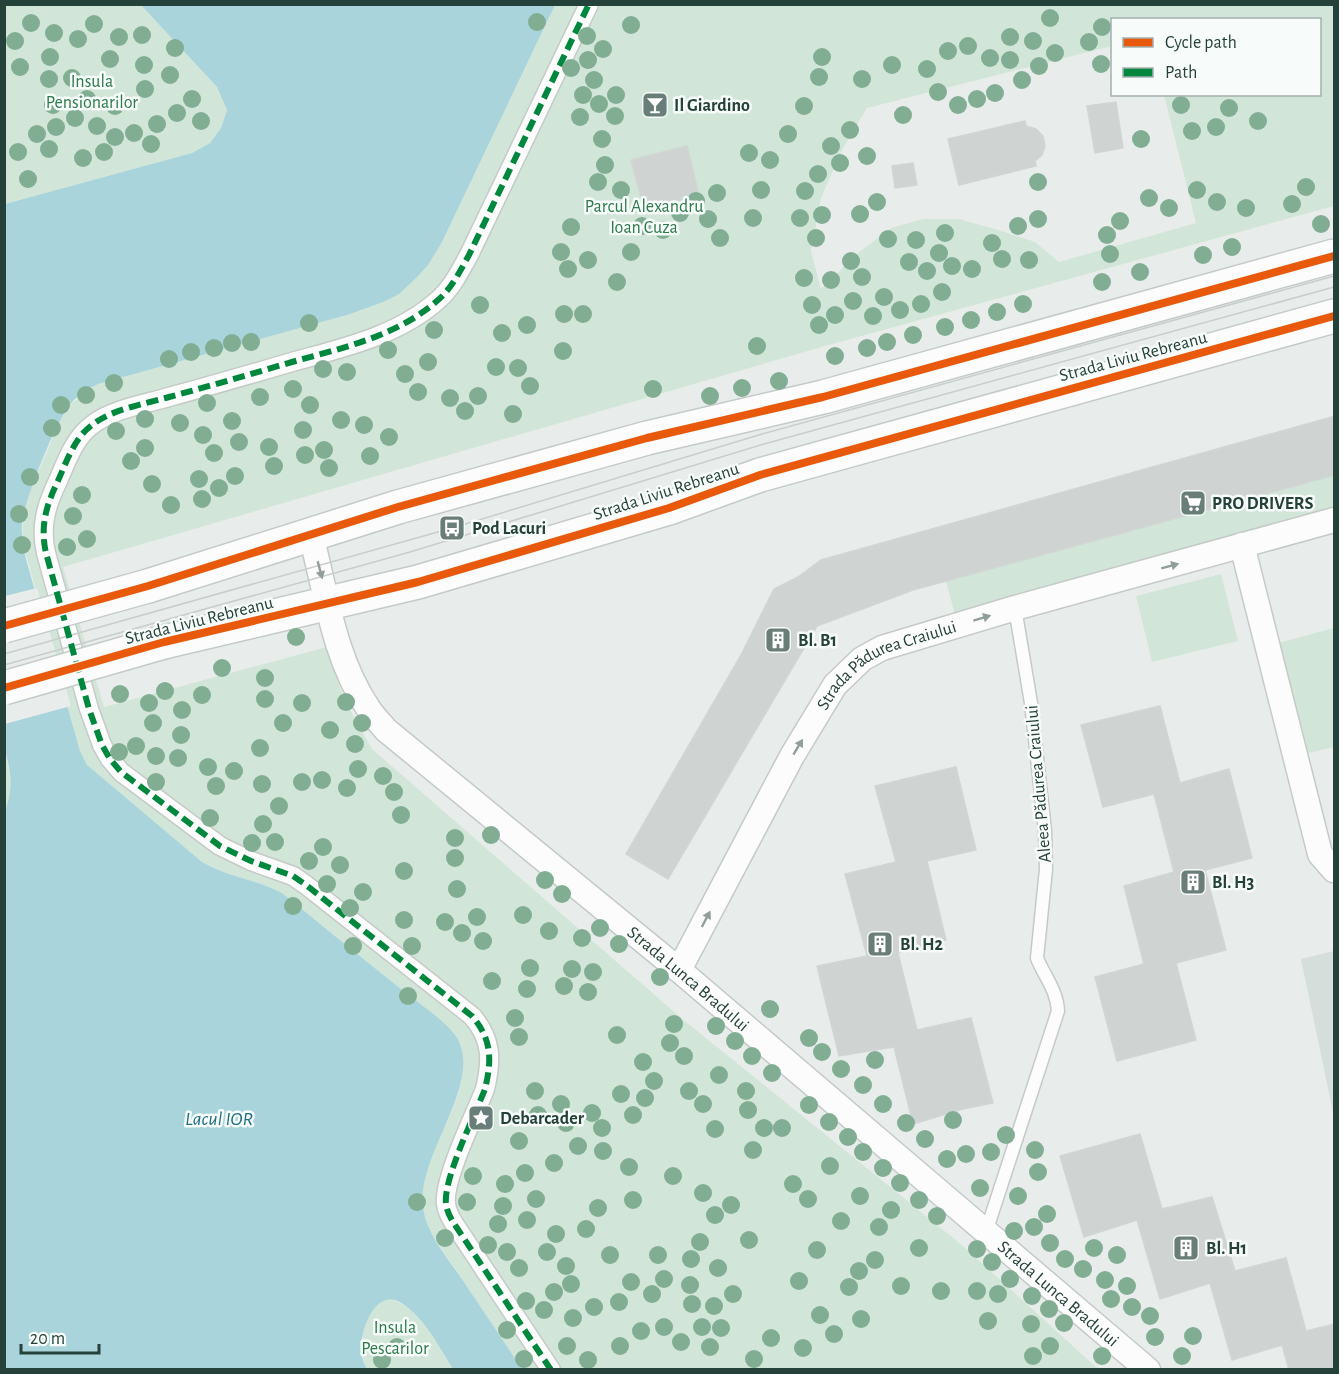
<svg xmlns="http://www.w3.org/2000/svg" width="1339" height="1374" viewBox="0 0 1339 1374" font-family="'Alegreya Sans',sans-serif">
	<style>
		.built { fill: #d6dedb }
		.green { fill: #d1e6d8; fill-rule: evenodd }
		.water { fill: #a9d4db }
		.pier { fill: #e8edeb }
		.building { fill: #cfd4d2; stroke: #d1d6d4; stroke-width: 1.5 }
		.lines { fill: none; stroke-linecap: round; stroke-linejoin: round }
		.service-casing { stroke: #c5cac8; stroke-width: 15 }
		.pedestrian-casing { stroke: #c5cac8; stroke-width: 21 }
		.minor-casing { stroke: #c5cac8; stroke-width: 27 }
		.secondary-casing { stroke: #c3cbc8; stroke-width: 36 }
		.service { stroke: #fcfcfc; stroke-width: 12 }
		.pedestrian { stroke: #fcfcfc; stroke-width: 18 }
		.minor { stroke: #fcfcfc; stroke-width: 24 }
		.secondary { stroke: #fcfcfc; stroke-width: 33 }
		.tram { stroke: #c9cdcc; stroke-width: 1.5 }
		.secondary-bridge-casing { stroke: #c3cbc8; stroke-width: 36; stroke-linecap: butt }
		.secondary-bridge { stroke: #fcfcfc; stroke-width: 33 }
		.quiet { stroke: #00873e; stroke-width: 6; stroke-dasharray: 12 6; stroke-linecap: butt }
		.cycleway-casing { stroke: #f7fbf9; stroke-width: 11 }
		.cycleway { stroke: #e8590c; stroke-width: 8 }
		.tree { fill: #81ae93 }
		.oneway { fill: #909f9b }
		.labels { text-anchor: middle; stroke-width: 5; stroke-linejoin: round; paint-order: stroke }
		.park-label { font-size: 18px; fill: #2d7a4b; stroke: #f7fbf9 }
		.poi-label { font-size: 18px; font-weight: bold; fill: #24423a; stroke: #f7fbf9; text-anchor: start }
		.street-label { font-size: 18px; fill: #24423a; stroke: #f7fbf9 }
		.water-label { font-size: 20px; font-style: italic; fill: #1c6f80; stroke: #f7fbf9 }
	</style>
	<rect width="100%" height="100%" fill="#e8edeb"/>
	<path class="built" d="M1334,951V1117L1301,959Z"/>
	<path class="green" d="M5,5H141L217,87L227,110L221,128L210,143L192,153L5,204Z
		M555,5H1334V206L825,346L63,567L104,707L327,647L344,699L372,749L680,1017L963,1246L1098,1369H522C501,1338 480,1306 459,1274C446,1255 427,1233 423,1210C414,1155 472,1106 462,1052C460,1043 450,1033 445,1025L282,893C256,879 227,877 202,862L93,771L87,765L80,751L22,540L23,514L27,498L61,418L72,403L98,384L347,315L442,242ZM1112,20H1320V94L1164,95L1196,223L1059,262L1035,242L998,230L959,219H923L891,228L858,253L821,289L811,251L821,198L842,150L867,108L1112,46Z
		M1334,475V514L956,619L946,581Z
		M1221,574L1238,641L1152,662L1136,596Z
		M1334,628V747L1295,756L1267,646Z
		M4,750C12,776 13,789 5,815Z
		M384,1299C414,1297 439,1348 453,1369L367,1370C357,1348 363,1312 384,1299Z"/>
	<path class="water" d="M141,5H555L442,242L428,265L417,277L399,294L383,302L347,315L98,384C89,389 79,394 72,402C56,420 25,499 22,522C21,535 23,546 26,559L80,751L87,765L202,862C227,877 256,879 282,893C323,926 364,960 406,993C421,1005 447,1022 457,1038C484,1084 416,1155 423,1207C426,1233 447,1257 462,1279C482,1309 502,1339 522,1369H453C439,1347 425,1319 403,1304C376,1286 362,1327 361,1347C361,1355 363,1362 367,1369H5L4,815C13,789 12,776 5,750V204L192,153L210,143L221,128L227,110L217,87Z"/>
	<path class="pier" d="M37,588L71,706L5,724V596Z"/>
	<path class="building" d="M1116,102L1123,148L1095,153L1087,106Z
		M1025,121L1026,126L1036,129L1043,136L1045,146L1042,155L1035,161L1036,166L959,185L948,139Z
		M687,146L699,195L644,209L631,160Z
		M913,163L917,185L895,188L892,166Z
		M1335,416V475L913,590L817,626L668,879L626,854L741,655L774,589L798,577L821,560Z
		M1160,706L1180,783L1229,769L1252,858L1205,870L1226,950L1176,963L1196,1040L1117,1061L1095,977L1144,964L1124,886L1174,872L1154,794L1103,807L1081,725Z
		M956,767L976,850L927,861L946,940L898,953L917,1030L971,1018L993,1103L963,1109L913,1124L894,1047L839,1056L817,966L867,956L845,874L896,862L875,786Z
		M1140,1134L1162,1209L1212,1197L1235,1271L1286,1258L1306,1331L1335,1324V1370H1289L1282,1345L1232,1360L1210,1283L1160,1299L1137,1220L1084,1237L1060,1156Z"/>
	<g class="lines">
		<defs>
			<path id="service" d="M986,1232L1058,1011C1057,990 1044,976 1037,958L1046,869L1045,831L1031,703L1015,608"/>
			<path id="pedestrian" d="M551,1370L455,1225C451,1219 447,1212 446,1204C443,1179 475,1115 485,1089C492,1060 492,1039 472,1016L306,885L293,876L251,861L220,846L121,772L110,759L102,745L89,709L46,553C40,527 46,506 57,483C66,463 74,438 92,425C112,409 145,404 169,397C210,386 251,374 292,362C342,348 398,336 438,300C452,288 460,271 469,255L589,4"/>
			<g id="minor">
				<path id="s1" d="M311,535C326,593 334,658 368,708C373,716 380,723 386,730L679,970L1148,1370"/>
				<path d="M1242,545L1320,854L1334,870"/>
				<path id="s2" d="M679,970L792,756L835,685L862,659L882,648L1015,608L1334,520"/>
			</g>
			<path id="secondary" d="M148,586L398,507L647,438L823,397L1334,256
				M164,642L418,582L669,508L760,475L1334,316"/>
		</defs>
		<use href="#service" class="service-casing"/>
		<use href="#pedestrian" class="pedestrian-casing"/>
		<use href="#minor" class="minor-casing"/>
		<use href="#secondary" class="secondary-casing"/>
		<use href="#service" class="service"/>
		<use href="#pedestrian" class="pedestrian"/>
		<use href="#minor" class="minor"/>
		<use href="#secondary" class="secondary"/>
		<path class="tram" d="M4,654L452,528L762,434L1334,276
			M4,665L410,552L764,444L1334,287"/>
		<defs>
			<path id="secondary-bridge" d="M4,626L148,586
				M4,688L164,642"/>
		</defs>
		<use href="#secondary-bridge" class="secondary-bridge-casing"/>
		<use href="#secondary-bridge" class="secondary-bridge"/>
		<path class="quiet" d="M551,1370L455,1225C451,1219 447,1212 446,1204C443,1179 475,1115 485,1089C492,1060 492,1039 472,1016L306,885L293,876L251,861L220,846L121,772L110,759L102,745L89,709L46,553C40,527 46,506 57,483C66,463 74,438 92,425C112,409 145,404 169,397C210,386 251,374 292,362C342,348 398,336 438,300C452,288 460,271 469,255L589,4"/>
		<defs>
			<path id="cycleway" d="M4,626L148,586L398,507L647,438L823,397L1334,256
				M4,688L164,642L418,582L669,508L760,475L1334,316"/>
		</defs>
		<use href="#cycleway" class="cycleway-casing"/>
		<use href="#cycleway" class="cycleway"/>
	</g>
	<g class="tree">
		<circle cx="1050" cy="18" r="9"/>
		<circle cx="537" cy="22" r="9"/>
		<circle cx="31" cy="23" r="9"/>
		<circle cx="94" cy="24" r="9"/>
		<circle cx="631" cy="25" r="9"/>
		<circle cx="1102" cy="27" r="9"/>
		<circle cx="54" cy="33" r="9"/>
		<circle cx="142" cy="35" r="9"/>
		<circle cx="587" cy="36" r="9"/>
		<circle cx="119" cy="37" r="9"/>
		<circle cx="1010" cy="37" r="9"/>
		<circle cx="78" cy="39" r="9"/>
		<circle cx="15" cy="41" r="9"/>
		<circle cx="1033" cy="41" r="9"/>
		<circle cx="1089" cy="42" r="9"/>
		<circle cx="968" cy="46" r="9"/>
		<circle cx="175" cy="48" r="9"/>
		<circle cx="603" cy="49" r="9"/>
		<circle cx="948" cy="51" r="9"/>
		<circle cx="1055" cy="53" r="9"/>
		<circle cx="50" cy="57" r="9"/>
		<circle cx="822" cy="57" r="9"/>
		<circle cx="990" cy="58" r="9"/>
		<circle cx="110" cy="59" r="9"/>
		<circle cx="588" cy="60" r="9"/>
		<circle cx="1010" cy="60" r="9"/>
		<circle cx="1101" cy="64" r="9"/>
		<circle cx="144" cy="65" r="9"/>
		<circle cx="892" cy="65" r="9"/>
		<circle cx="1039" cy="66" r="9"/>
		<circle cx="20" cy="67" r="9"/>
		<circle cx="571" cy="68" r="9"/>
		<circle cx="927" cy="69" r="9"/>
		<circle cx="170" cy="75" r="9"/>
		<circle cx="819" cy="77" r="9"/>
		<circle cx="72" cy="78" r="9"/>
		<circle cx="49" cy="79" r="9"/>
		<circle cx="862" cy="79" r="9"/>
		<circle cx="594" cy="80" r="9"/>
		<circle cx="1022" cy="80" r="9"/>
		<circle cx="145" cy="89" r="9"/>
		<circle cx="938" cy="92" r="9"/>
		<circle cx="995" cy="93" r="9"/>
		<circle cx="583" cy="95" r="9"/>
		<circle cx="616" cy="95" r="9"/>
		<circle cx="87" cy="99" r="9"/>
		<circle cx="192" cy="99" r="9"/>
		<circle cx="977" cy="99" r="9"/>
		<circle cx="599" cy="104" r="9"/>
		<circle cx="53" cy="105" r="9"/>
		<circle cx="958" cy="105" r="9"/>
		<circle cx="1181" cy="105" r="9"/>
		<circle cx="115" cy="106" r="9"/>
		<circle cx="804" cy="106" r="9"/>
		<circle cx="1229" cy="108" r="9"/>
		<circle cx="177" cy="113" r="9"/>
		<circle cx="903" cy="115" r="9"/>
		<circle cx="615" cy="116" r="9"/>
		<circle cx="580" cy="117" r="9"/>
		<circle cx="75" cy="118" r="9"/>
		<circle cx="201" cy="121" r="9"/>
		<circle cx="1258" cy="121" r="9"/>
		<circle cx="157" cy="124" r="9"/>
		<circle cx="97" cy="126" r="9"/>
		<circle cx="56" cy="127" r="9"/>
		<circle cx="1216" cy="127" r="9"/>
		<circle cx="850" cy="130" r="9"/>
		<circle cx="1192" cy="131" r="9"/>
		<circle cx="134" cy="133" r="9"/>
		<circle cx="37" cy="134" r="9"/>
		<circle cx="788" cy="134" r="9"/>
		<circle cx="115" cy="137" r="9"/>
		<circle cx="602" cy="139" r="9"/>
		<circle cx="1141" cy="139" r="9"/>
		<circle cx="151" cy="144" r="9"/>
		<circle cx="831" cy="146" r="9"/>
		<circle cx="49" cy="149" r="9"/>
		<circle cx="18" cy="152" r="9"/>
		<circle cx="104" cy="152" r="9"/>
		<circle cx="749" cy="153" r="9"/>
		<circle cx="867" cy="156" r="9"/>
		<circle cx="83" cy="158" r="9"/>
		<circle cx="770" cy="160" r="9"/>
		<circle cx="840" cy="163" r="9"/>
		<circle cx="605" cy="165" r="9"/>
		<circle cx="818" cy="174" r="9"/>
		<circle cx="28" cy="179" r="9"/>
		<circle cx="598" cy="182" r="9"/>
		<circle cx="1038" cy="182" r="9"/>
		<circle cx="1306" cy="187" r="9"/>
		<circle cx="621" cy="190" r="9"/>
		<circle cx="761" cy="190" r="9"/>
		<circle cx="1197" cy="190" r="9"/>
		<circle cx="805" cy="191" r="9"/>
		<circle cx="717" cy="193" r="9"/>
		<circle cx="1149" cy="198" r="9"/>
		<circle cx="696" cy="201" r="9"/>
		<circle cx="877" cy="202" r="9"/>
		<circle cx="1217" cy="202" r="9"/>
		<circle cx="1292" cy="204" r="9"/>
		<circle cx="1169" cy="208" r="9"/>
		<circle cx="1246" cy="208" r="9"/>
		<circle cx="680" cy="213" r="9"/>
		<circle cx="860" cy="214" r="9"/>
		<circle cx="822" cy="215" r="9"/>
		<circle cx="753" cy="218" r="9"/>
		<circle cx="800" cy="218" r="9"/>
		<circle cx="708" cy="219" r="9"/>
		<circle cx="1038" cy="219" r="9"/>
		<circle cx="1120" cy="221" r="9"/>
		<circle cx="1321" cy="224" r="9"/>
		<circle cx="642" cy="226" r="9"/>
		<circle cx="1018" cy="226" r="9"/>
		<circle cx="571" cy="227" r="9"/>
		<circle cx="663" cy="230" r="9"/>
		<circle cx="945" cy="233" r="9"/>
		<circle cx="1107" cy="235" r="9"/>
		<circle cx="720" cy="238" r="9"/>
		<circle cx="816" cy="238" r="9"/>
		<circle cx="888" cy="239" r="9"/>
		<circle cx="916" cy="240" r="9"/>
		<circle cx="992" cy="243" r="9"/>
		<circle cx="1232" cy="247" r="9"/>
		<circle cx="561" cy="252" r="9"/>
		<circle cx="631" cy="252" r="9"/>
		<circle cx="939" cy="253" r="9"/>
		<circle cx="1110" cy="254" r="9"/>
		<circle cx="1203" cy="255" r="9"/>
		<circle cx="1002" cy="259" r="9"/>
		<circle cx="588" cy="260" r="9"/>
		<circle cx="1029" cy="260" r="9"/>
		<circle cx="851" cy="261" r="9"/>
		<circle cx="909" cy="262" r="9"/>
		<circle cx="952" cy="266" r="9"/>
		<circle cx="568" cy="269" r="9"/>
		<circle cx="972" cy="269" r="9"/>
		<circle cx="927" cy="271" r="9"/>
		<circle cx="1140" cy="272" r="9"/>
		<circle cx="862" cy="277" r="9"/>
		<circle cx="804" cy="278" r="9"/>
		<circle cx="831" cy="280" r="9"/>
		<circle cx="617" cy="282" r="9"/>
		<circle cx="1102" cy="282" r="9"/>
		<circle cx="942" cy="292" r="9"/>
		<circle cx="884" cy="297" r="9"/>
		<circle cx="853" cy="301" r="9"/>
		<circle cx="921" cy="304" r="9"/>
		<circle cx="1023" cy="304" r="9"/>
		<circle cx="480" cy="305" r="9"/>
		<circle cx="812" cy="305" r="9"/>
		<circle cx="900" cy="310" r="9"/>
		<circle cx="997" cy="312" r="9"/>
		<circle cx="564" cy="314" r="9"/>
		<circle cx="583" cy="314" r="9"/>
		<circle cx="835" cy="315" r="9"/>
		<circle cx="873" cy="316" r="9"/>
		<circle cx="971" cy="320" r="9"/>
		<circle cx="309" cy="323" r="9"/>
		<circle cx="527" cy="325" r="9"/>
		<circle cx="819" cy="325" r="9"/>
		<circle cx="945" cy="327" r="9"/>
		<circle cx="434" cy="330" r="9"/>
		<circle cx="502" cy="333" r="9"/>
		<circle cx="913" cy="335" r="9"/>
		<circle cx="251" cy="342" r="9"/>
		<circle cx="887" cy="342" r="9"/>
		<circle cx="232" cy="343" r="9"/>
		<circle cx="757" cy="346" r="9"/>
		<circle cx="214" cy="348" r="9"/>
		<circle cx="867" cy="348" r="9"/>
		<circle cx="388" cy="350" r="9"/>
		<circle cx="563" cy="351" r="9"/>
		<circle cx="191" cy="352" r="9"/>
		<circle cx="835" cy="356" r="9"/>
		<circle cx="169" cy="359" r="9"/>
		<circle cx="428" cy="362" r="9"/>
		<circle cx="496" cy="367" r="9"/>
		<circle cx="518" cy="368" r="9"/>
		<circle cx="323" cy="369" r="9"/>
		<circle cx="347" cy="372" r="9"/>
		<circle cx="405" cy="374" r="9"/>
		<circle cx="779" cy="381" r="9"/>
		<circle cx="114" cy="383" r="9"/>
		<circle cx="530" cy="386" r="9"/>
		<circle cx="742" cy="388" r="9"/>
		<circle cx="293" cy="389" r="9"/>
		<circle cx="653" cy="389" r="9"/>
		<circle cx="418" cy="392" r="9"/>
		<circle cx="86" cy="395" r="9"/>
		<circle cx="478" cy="396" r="9"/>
		<circle cx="710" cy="396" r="9"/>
		<circle cx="260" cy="397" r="9"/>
		<circle cx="450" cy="398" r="9"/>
		<circle cx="207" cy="403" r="9"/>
		<circle cx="61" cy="405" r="9"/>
		<circle cx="310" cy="405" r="9"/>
		<circle cx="465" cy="411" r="9"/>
		<circle cx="513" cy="414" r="9"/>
		<circle cx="145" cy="419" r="9"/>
		<circle cx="341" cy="420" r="9"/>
		<circle cx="232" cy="421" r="9"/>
		<circle cx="180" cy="423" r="9"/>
		<circle cx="364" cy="425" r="9"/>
		<circle cx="52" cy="428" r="9"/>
		<circle cx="303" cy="430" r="9"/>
		<circle cx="116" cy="431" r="9"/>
		<circle cx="203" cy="435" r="9"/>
		<circle cx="389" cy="437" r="9"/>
		<circle cx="239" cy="442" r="9"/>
		<circle cx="269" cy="447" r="9"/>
		<circle cx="145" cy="448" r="9"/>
		<circle cx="324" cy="450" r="9"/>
		<circle cx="214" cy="453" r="9"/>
		<circle cx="305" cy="455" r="9"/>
		<circle cx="370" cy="456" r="9"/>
		<circle cx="131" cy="461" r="9"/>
		<circle cx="274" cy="466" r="9"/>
		<circle cx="329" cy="468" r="9"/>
		<circle cx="235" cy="476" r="9"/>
		<circle cx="30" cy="477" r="9"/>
		<circle cx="199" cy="479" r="9"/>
		<circle cx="152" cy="484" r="9"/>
		<circle cx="219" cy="488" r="9"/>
		<circle cx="82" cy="495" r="9"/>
		<circle cx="202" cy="499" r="9"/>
		<circle cx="171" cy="505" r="9"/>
		<circle cx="19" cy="514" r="9"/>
		<circle cx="73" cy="516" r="9"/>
		<circle cx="87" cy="539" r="9"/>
		<circle cx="22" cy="545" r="9"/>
		<circle cx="67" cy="547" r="9"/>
		<circle cx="296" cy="637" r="9"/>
		<circle cx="222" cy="668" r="9"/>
		<circle cx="265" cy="678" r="9"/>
		<circle cx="165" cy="691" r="9"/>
		<circle cx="120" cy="694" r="9"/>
		<circle cx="202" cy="695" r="9"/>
		<circle cx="265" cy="699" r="9"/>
		<circle cx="346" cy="702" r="9"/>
		<circle cx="149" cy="703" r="9"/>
		<circle cx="302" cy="703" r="9"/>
		<circle cx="182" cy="710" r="9"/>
		<circle cx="153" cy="723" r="9"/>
		<circle cx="283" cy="723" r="9"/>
		<circle cx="362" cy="723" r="9"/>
		<circle cx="330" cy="730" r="9"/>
		<circle cx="181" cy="735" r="9"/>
		<circle cx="355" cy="744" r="9"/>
		<circle cx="136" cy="746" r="9"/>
		<circle cx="260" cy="748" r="9"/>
		<circle cx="119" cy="752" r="9"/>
		<circle cx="156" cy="756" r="9"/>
		<circle cx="178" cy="758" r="9"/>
		<circle cx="208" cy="767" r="9"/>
		<circle cx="358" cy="769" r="9"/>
		<circle cx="234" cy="771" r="9"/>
		<circle cx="383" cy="776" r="9"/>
		<circle cx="322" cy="780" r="9"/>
		<circle cx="156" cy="782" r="9"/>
		<circle cx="302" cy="782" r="9"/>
		<circle cx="262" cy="784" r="9"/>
		<circle cx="216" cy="786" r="9"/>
		<circle cx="347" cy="788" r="9"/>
		<circle cx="394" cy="792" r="9"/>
		<circle cx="279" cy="806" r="9"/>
		<circle cx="401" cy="815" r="9"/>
		<circle cx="210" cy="818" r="9"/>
		<circle cx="263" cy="824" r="9"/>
		<circle cx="491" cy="835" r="9"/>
		<circle cx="455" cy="838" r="9"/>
		<circle cx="275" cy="842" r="9"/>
		<circle cx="252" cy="843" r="9"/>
		<circle cx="323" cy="847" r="9"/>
		<circle cx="455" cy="858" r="9"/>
		<circle cx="309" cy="861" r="9"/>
		<circle cx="340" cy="865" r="9"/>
		<circle cx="404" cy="871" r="9"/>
		<circle cx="545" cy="880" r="9"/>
		<circle cx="327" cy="884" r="9"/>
		<circle cx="457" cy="889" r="9"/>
		<circle cx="363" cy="892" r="9"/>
		<circle cx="562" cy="894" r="9"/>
		<circle cx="293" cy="906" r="9"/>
		<circle cx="350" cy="908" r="9"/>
		<circle cx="523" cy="915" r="9"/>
		<circle cx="477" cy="917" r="9"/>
		<circle cx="404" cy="920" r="9"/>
		<circle cx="445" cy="922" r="9"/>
		<circle cx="600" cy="928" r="9"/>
		<circle cx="549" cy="931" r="9"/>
		<circle cx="462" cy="933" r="9"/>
		<circle cx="582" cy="938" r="9"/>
		<circle cx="483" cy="941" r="9"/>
		<circle cx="619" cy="944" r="9"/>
		<circle cx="353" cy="946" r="9"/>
		<circle cx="412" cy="946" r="9"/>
		<circle cx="530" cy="968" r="9"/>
		<circle cx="572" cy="969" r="9"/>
		<circle cx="593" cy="972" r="9"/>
		<circle cx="660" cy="977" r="9"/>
		<circle cx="492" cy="981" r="9"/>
		<circle cx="564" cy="986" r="9"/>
		<circle cx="527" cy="989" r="9"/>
		<circle cx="588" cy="992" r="9"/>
		<circle cx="408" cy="996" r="9"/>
		<circle cx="770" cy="1009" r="9"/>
		<circle cx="515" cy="1018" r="9"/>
		<circle cx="674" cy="1024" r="9"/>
		<circle cx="716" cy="1026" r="9"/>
		<circle cx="617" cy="1035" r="9"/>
		<circle cx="519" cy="1037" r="9"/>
		<circle cx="809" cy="1038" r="9"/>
		<circle cx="735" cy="1041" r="9"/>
		<circle cx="670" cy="1043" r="9"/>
		<circle cx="822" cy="1052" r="9"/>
		<circle cx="684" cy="1056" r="9"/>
		<circle cx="752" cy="1056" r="9"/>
		<circle cx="875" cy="1060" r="9"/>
		<circle cx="643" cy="1062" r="9"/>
		<circle cx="841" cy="1069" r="9"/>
		<circle cx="772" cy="1073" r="9"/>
		<circle cx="719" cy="1075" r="9"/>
		<circle cx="654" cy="1081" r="9"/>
		<circle cx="863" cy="1085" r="9"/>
		<circle cx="535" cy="1091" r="9"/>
		<circle cx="689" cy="1091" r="9"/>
		<circle cx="746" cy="1091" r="9"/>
		<circle cx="621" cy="1094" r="9"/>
		<circle cx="645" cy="1098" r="9"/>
		<circle cx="561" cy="1104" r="9"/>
		<circle cx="703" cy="1104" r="9"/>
		<circle cx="883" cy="1104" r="9"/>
		<circle cx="809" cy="1105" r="9"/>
		<circle cx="748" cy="1110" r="9"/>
		<circle cx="592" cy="1113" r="9"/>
		<circle cx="538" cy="1115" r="9"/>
		<circle cx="633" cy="1115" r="9"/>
		<circle cx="953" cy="1120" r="9"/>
		<circle cx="829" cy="1122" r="9"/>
		<circle cx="566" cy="1123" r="9"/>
		<circle cx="906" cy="1123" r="9"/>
		<circle cx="602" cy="1128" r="9"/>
		<circle cx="764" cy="1128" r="9"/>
		<circle cx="782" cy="1128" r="9"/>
		<circle cx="715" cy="1129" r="9"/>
		<circle cx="1006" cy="1135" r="9"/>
		<circle cx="848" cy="1137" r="9"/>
		<circle cx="925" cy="1139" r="9"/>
		<circle cx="519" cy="1141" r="9"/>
		<circle cx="578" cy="1146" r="9"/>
		<circle cx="753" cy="1150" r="9"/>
		<circle cx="1035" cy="1150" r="9"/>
		<circle cx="603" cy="1151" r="9"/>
		<circle cx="863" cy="1152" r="9"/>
		<circle cx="991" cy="1152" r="9"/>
		<circle cx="966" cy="1154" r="9"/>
		<circle cx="947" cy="1159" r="9"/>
		<circle cx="554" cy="1163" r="9"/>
		<circle cx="830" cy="1166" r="9"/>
		<circle cx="629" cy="1167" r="9"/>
		<circle cx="883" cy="1168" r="9"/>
		<circle cx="1038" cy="1172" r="9"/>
		<circle cx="525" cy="1173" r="9"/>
		<circle cx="473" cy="1176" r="9"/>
		<circle cx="673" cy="1176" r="9"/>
		<circle cx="900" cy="1183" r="9"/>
		<circle cx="505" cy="1184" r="9"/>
		<circle cx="793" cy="1184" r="9"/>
		<circle cx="980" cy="1188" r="9"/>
		<circle cx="703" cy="1193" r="9"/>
		<circle cx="860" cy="1196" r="9"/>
		<circle cx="1018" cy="1196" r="9"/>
		<circle cx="536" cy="1199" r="9"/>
		<circle cx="808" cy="1199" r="9"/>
		<circle cx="633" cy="1200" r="9"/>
		<circle cx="919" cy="1200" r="9"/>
		<circle cx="417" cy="1202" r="9"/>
		<circle cx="467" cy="1202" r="9"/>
		<circle cx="731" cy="1205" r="9"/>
		<circle cx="503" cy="1206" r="9"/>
		<circle cx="598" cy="1208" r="9"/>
		<circle cx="891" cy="1210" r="9"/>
		<circle cx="1047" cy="1214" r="9"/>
		<circle cx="715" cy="1215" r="9"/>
		<circle cx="937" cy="1216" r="9"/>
		<circle cx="527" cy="1220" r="9"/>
		<circle cx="841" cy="1221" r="9"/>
		<circle cx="498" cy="1224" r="9"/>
		<circle cx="879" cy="1227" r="9"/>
		<circle cx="1034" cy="1227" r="9"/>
		<circle cx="586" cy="1229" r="9"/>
		<circle cx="1014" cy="1231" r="9"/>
		<circle cx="556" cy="1234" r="9"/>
		<circle cx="445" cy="1238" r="9"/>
		<circle cx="749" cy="1240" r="9"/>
		<circle cx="700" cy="1242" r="9"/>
		<circle cx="1050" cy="1243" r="9"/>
		<circle cx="488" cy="1245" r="9"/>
		<circle cx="919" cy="1248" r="9"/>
		<circle cx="1094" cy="1248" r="9"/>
		<circle cx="977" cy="1249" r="9"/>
		<circle cx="817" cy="1250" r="9"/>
		<circle cx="507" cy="1252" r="9"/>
		<circle cx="547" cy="1252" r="9"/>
		<circle cx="610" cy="1255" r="9"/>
		<circle cx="658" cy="1255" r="9"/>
		<circle cx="1117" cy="1255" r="9"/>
		<circle cx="691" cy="1259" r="9"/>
		<circle cx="1065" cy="1259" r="9"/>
		<circle cx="875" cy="1260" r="9"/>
		<circle cx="992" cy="1262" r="9"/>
		<circle cx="566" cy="1266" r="9"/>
		<circle cx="519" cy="1268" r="9"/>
		<circle cx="718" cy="1268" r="9"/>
		<circle cx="1083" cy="1269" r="9"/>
		<circle cx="859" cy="1271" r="9"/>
		<circle cx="664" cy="1279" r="9"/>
		<circle cx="1010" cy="1279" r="9"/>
		<circle cx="1105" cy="1280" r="9"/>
		<circle cx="799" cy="1281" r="9"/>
		<circle cx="631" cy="1282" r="9"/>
		<circle cx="571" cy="1284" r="9"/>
		<circle cx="690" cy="1285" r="9"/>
		<circle cx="901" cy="1286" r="9"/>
		<circle cx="1127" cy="1286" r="9"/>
		<circle cx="849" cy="1287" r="9"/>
		<circle cx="941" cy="1291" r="9"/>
		<circle cx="977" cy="1291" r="9"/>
		<circle cx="554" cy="1292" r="9"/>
		<circle cx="652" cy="1294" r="9"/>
		<circle cx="733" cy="1294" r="9"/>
		<circle cx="998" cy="1294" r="9"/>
		<circle cx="1032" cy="1296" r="9"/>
		<circle cx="1111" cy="1299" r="9"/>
		<circle cx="526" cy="1301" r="9"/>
		<circle cx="619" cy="1302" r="9"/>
		<circle cx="692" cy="1304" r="9"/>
		<circle cx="714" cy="1306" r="9"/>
		<circle cx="594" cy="1307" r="9"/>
		<circle cx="1132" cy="1307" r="9"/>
		<circle cx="1049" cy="1309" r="9"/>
		<circle cx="544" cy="1310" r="9"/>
		<circle cx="820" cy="1315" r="9"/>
		<circle cx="1150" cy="1316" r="9"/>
		<circle cx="573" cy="1318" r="9"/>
		<circle cx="861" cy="1319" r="9"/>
		<circle cx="988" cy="1321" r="9"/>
		<circle cx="1064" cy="1323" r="9"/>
		<circle cx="1031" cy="1324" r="9"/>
		<circle cx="664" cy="1327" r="9"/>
		<circle cx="702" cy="1327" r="9"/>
		<circle cx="721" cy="1328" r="9"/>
		<circle cx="507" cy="1330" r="9"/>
		<circle cx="641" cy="1331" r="9"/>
		<circle cx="834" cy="1334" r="9"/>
		<circle cx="1193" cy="1336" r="9"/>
		<circle cx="1155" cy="1337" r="9"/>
		<circle cx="771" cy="1338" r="9"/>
		<circle cx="681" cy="1342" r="9"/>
		<circle cx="567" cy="1346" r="9"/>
		<circle cx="620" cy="1346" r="9"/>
		<circle cx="1050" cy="1346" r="9"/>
		<circle cx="397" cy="1347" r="9"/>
		<circle cx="710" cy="1347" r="9"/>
		<circle cx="803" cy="1348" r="9"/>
		<circle cx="1033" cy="1356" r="9"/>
		<circle cx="1102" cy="1356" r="9"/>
		<circle cx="1182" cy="1356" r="9"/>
		<circle cx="524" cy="1359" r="9"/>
		<circle cx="754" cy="1359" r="9"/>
		<circle cx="382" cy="1360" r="9"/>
		<circle cx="588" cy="1360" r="9"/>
	</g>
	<defs><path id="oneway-solid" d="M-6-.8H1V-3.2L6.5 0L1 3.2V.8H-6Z" transform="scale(1.5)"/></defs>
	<g class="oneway">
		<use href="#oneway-solid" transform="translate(1170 566) rotate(-15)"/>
		<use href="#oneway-solid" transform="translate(320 570) rotate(75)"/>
		<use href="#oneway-solid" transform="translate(982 618) rotate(-17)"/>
		<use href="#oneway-solid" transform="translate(798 747) rotate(-59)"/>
		<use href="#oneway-solid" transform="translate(706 919) rotate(-62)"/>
	</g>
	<defs>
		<symbol id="bar-square" viewBox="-11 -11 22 22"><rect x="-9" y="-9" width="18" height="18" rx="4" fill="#697e78" stroke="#f7fbf9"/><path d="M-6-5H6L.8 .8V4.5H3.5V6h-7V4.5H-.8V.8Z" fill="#fff"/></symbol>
		<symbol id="supermarket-square" viewBox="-11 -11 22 22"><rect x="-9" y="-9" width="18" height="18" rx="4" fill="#697e78" stroke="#f7fbf9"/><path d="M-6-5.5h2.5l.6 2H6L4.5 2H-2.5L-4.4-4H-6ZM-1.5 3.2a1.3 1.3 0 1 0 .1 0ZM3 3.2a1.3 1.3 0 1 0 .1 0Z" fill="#fff"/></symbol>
		<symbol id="bus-square" viewBox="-11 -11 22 22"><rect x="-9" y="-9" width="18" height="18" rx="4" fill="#697e78" stroke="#f7fbf9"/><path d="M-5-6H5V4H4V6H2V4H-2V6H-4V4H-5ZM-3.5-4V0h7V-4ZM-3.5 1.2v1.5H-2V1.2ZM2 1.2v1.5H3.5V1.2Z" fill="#fff"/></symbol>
		<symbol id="building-square" viewBox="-11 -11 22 22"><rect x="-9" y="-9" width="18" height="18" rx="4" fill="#697e78" stroke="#f7fbf9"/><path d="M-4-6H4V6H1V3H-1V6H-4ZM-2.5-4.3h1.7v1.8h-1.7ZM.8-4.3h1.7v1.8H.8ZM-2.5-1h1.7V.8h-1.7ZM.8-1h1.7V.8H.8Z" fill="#fff"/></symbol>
		<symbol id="sight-square" viewBox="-11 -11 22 22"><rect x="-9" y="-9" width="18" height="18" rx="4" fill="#697e78" stroke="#f7fbf9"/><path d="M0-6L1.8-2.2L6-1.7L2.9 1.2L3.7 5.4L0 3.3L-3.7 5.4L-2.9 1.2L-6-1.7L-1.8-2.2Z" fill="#fff"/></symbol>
	</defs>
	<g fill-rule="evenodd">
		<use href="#bar-square" x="640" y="90" width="30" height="30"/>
		<use href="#supermarket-square" x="1178" y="488" width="30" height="30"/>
		<use href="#bus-square" x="437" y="513" width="30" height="30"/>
		<use href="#building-square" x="763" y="625" width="30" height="30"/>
		<use href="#building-square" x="1178" y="867" width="30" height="30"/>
		<use href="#building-square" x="865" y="929" width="30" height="30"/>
		<use href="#sight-square" x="466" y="1103" width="30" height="30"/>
		<use href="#building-square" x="1171" y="1233" width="30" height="30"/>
	</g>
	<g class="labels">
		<g class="park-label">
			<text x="92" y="87">Insula<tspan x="92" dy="21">Pensionarilor</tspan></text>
			<text x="644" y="212">Parcul Alexandru<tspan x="644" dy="21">Ioan Cuza</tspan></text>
			<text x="395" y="1333">Insula<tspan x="395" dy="21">Pescarilor</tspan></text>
		</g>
		<g class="poi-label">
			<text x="674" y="111">Il Giardino</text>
			<text x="1212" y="509">PRO DRIVERS</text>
			<text x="472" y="534">Pod Lacuri</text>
			<text x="798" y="646">Bl. B1</text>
			<text x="1212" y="888">Bl. H3</text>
			<text x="900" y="950">Bl. H2</text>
			<text x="500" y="1124">Debarcader</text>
			<text x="1206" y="1254">Bl. H1</text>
		</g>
		<g class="street-label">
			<text transform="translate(1133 356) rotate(-15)" y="6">Strada Liviu Rebreanu</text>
			<text transform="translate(666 491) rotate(-18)" y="6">Strada Liviu Rebreanu</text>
			<text transform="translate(199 620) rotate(-14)" y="6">Strada Liviu Rebreanu</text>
			<text dy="6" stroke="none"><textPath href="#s2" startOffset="380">Strada Pădurea Craiului</textPath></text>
			<text transform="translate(1038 784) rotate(-95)" y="6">Aleea Pădurea Craiului</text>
			<text dy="6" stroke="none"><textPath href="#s1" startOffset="603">Strada Lunca Bradului</textPath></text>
			<text dy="6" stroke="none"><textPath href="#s1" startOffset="1089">Strada Lunca Bradului</textPath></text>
		</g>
		<g class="water-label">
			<text x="219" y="1125">Lacul IOR</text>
		</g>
	</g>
	<rect width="1339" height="1374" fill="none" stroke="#24423a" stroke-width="12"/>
	<rect x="1111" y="18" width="210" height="78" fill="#f7fbf9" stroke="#a3b1ad" stroke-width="1.5"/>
	<rect x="1123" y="38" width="30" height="9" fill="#e8590c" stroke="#a3b1ad" stroke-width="1.5"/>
	<text x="1165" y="48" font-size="18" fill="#24423a">Cycle path</text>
	<rect x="1123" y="68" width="30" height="9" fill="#00873e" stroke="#a3b1ad" stroke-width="1.5"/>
	<text x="1165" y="78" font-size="18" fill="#24423a">Path</text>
	<path d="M21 1344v9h78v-9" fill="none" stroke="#24423a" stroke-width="3"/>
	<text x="30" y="1344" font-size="18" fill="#24423a" stroke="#f7fbf9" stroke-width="4.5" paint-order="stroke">20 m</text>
</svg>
